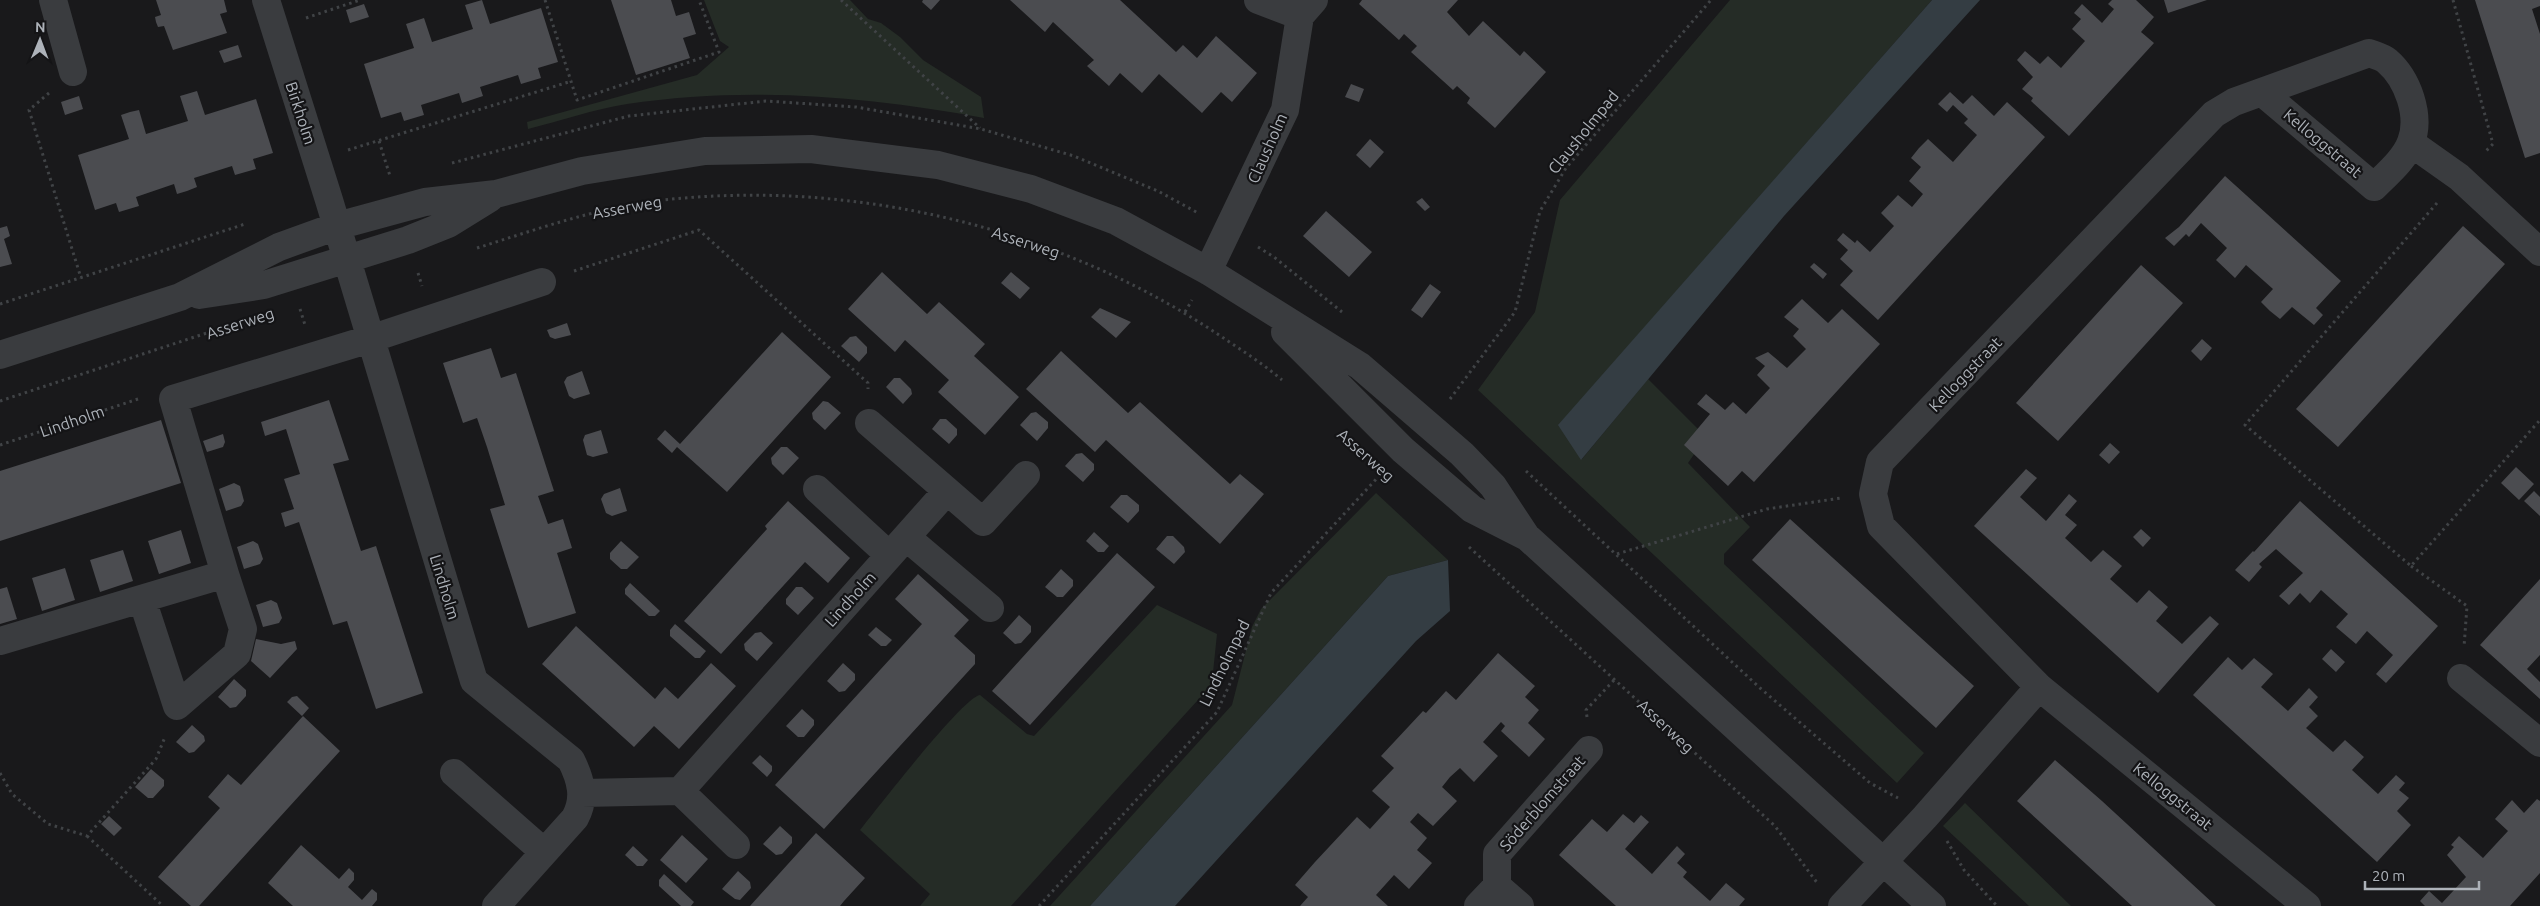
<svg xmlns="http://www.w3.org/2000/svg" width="2540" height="906" viewBox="0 0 2540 906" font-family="Ubuntu,sans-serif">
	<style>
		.green { fill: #252c26 }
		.water { fill: #343d43 }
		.building { fill: #4b4c50 }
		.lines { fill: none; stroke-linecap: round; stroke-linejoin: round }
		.path { stroke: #404346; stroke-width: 3; stroke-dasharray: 2.5 4; stroke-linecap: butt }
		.minor { stroke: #3a3c3f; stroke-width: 28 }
		.labels { text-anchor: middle; stroke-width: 4.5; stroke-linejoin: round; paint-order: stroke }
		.street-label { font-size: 16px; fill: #adb2b9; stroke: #141416 }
	</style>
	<rect width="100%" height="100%" fill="#19191b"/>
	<path class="green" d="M704,0H850L868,19L881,23L900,37L923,60L981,97L984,118C866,96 746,86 627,104C594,109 560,121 528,129L527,122L697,75L729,47L720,41Z
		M1730,0H1932L1559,425L1582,459L1648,379L1706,437L1688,463L1750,527L1724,554V564L1924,753L1897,783L1478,390L1535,312L1560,200Z
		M1376,493L1448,560L1388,576L1090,906H1050L1232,705L1252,627L1261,609Z
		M1157,605L1217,634L1212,682L1207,690L1011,906H920L930,894L860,830C877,809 963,697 980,695L1027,734L1034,736Z
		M1965,803L2071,906H2029L1943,826Z"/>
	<path class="water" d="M1932,0H1980L1784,216L1581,460L1558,425Z
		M1448,560L1450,611L1416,641L1175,906H1090L1388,576Z"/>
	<path class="building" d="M156,0H224L227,12L220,14L227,33L173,50L164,26L158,27L156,22L155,17L161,15Z
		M482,0L490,24L541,8L558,62L538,68L541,78L521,84L518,75L480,87L483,96L462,103L459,93L421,105L424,115L404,121L401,112L381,118L364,64L414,48L406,24L424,18L432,42L473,29L465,5Z
		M611,0H671L676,16L689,12L696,34L683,38L690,58L636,75Z
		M923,0H940L931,10L922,2Z
		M1010,0H1120L1176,52L1183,45L1197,58L1216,36L1257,73L1232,102L1221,92L1202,113L1159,74L1142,93L1120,73L1109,86L1087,66L1094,60L1053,22L1045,32Z
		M1362,0H1458L1447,12L1469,36L1483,21L1520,56L1524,51L1546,72L1495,128L1467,103L1470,98L1457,86L1453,90L1411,52L1417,46L1404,34L1399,40L1359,4Z
		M2112,0H2136L2154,17L2141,32L2154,43L2069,136L2031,101L2033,98L2022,89L2033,77L2017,60L2025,51L2040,64L2048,56L2061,68L2085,41L2072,29L2081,19L2074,13L2082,4L2102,23L2114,9L2108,4Z
		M2164,0H2207L2168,13Z
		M2475,0H2540V6L2532,9L2540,34V153L2525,158Z
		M364,4L369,17L350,23L346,10Z
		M238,45L242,57L224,63L219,51Z
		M1351,84L1364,89L1359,102L1345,97Z
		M197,91L205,115L256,99L273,153L253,159L256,169L235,175L232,166L194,178L197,187L187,191L177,194L174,184L136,197L139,206L119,212L116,203L95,210L78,155L129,139L121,115L130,112L139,110L146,134L188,121L180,96Z
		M1950,92L1963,104L1972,95L1994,116L2007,102L2045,137L1878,320L1840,285L1853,271L1840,259L1848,250L1837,240L1843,233L1855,243L1857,240L1870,252L1894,226L1881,213L1898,195L1912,207L1923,194L1909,181L1921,167L1911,158L1919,148L1928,139L1953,162L1977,135L1964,123L1968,119L1953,105L1947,112L1938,104Z
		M79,96L83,109L65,115L61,102Z
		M1370,139L1384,152L1370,168L1356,155Z
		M2225,176L2341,281L2316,308L2323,315L2314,325L2292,307L2280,319L2270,311L2261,302L2273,289L2246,265L2235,278L2216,260L2227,248L2201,223L2189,237L2186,234L2174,246L2165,238L2179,227Z
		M1422,198L1430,207L1425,211L1416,202Z
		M1326,211L1372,252L1349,277L1303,236Z
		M7,226L10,236L4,239L12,264L0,267V228Z
		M2463,226L2505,264L2338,447L2296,409Z
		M1814,263L1827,274L1823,279L1810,267Z
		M2141,265L2183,303L2058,441L2016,403Z
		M882,272L927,314L939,302L985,344L974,356L1019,397L985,435L938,392L949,380L905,340L895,352L848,309Z
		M1011,272L1030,288L1020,299L1001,283Z
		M1430,284L1441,292L1422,318L1411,310Z
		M1802,299L1828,323L1842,309L1880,344L1754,482L1742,471L1728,486L1684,445L1710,414L1697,404L1706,394L1725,410L1733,402L1746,414L1770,388L1757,375L1765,366L1755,358L1768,352L1787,368L1806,349L1793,336L1799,329L1784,317Z
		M1100,308L1131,322L1116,338L1091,317Z
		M567,323L571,335L555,339L550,337L547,330Z
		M782,332L831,377L727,492L677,447L672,453L657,439L665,430L680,444Z
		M856,336L867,347V353L859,362L841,346L850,337Z
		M2202,339L2212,348L2201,361L2191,351Z
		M491,348L501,378L516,373L554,491L538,496L548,524L563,519L572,548L557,553L576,613L528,628L490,509L505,505L487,447L477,418L463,423L443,363Z
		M1061,351L1128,413L1140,402L1230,484L1240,474L1264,494L1220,544L1106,440L1095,452L1026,389Z
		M582,371L590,394L574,399L569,396L564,382L567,377Z
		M894,378H900L911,389L912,394L903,404L886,387Z
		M329,400L349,460L333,464L361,551L376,546L423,693L376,709L347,621L333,625L299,522L285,527L281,513L294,509L284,479L300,474L286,429L265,436L261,422Z
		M823,401L828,402L841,413L825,430L813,419L812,413Z
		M1036,412L1048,422V428L1037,441L1020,425L1031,413Z
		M940,419H946L957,429V435L949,444L932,429Z
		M161,420L181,483L0,541V471Z
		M601,430L608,453L593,457L587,455L583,440L585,435Z
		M223,434L225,442L223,447L207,452L203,441Z
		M2110,443L2120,452L2109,464L2099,455Z
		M781,447H787L799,458L783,475L772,464L771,458Z
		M1082,453L1094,464V470L1083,482L1065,466L1076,454Z
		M2516,467L2534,484L2519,500L2501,483Z
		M2026,469L2037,478L2020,497L2046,521L2069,494L2077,501L2065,515L2077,525L2065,538L2091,562L2103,550L2122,566L2110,579L2137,603L2149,590L2168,607L2156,621L2182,644L2210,616L2219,624L2158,693L1974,526Z
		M234,483L240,486L244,501L241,506L226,511L219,489Z
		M620,488L627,511L612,516L606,513L601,499L604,494Z
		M2534,491L2540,497V516L2524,501Z
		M1121,495H1127L1139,505V511L1128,523L1110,507Z
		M788,501L850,558L828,583L805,562L721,654L684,621L767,529L765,526Z
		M2300,501L2438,626L2386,683L2376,674L2393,655L2367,631L2356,644L2336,627L2348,614L2321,590L2310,603L2300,593L2289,605L2279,596L2303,573L2276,549L2259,564L2262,567L2249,582L2235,570L2253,551L2254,552Z
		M1790,519L1974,686L1936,728L1752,560Z
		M2141,529L2151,538L2143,547L2133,537Z
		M181,530L191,563L159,574L148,541Z
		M1094,532L1109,546L1104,552H1098L1086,541Z
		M1167,536H1173L1184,547L1185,552L1174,564L1156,549Z
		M253,541L258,544L263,559L260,564L244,569L237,547Z
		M621,541L639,557L627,569H621L610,559V553Z
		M123,550L133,581L100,592L90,560Z
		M1117,553L1155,587L1030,725L992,691Z
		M65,568L75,600L42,611L32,578Z
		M1061,569L1073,580V586L1063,597H1057L1045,587Z
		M918,574L969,620L954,636L975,655V664L824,829L775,785L922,624L895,599Z
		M2540,579V655L2527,669L2540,682V699L2480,645Z
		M630,583L660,611L655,616H649L625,594V589Z
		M7,587L17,619L0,624V589Z
		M796,587H802L814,598L798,615L786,604V599Z
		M271,600L277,603L282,618L279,623L263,627L256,605Z
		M1019,615L1031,626V632L1021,643L1015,644L1003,633Z
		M675,624L706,651L700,658H695L670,636V630Z
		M576,626L655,699L665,687L678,699L711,663L736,686L679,749L654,726L634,747L542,664Z
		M876,627L892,640L886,646H881L868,635Z
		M761,632L773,643L757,661L745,650L744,644L755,633Z
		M256,639L281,644L295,641L297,649L270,678L251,661Z
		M2331,649L2345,662L2336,672L2322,659Z
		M1498,653L1535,686L1525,697L1539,710L1528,723L1545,739L1529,757L1501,731L1505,726L1501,722L1483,742L1498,756L1474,782L1460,768L1450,777L1442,787L1457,801L1433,826L1418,813L1410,822L1427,838L1417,850L1432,863L1409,889L1394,875L1376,895L1388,906H1300L1308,897L1295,885L1315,862L1357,817L1370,829L1390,807L1372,791L1394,768L1381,756L1423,711L1426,713L1446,691L1456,700Z
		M2228,657L2242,670L2254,658L2273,674L2261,687L2288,711L2309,688L2318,697L2309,707L2318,716L2306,728L2333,752L2345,740L2354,748L2364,757L2352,770L2378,794L2396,775L2405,783L2399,790L2409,798L2397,811L2411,825L2377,862L2193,695Z
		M843,663L855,674V680L845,691L839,692L827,681Z
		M234,679L246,690V696L236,707L230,708L218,697Z
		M297,696L309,708L302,716L287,702L292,697Z
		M802,709L814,720V725L804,737H798L786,726Z
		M303,716L340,751L199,906H191L158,877L220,808L208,797L228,774L241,785Z
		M192,725L204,736L205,741L194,752L189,753L176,742Z
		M760,755L772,766V771L767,777L752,763Z
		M2055,760L2102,801L2216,906H2132L2017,801Z
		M151,769L164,780V786L153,798H148L135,787Z
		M2537,799L2540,801V873L2510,906H2425L2420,901L2429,891L2442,903L2466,877L2447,855L2454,847L2451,845L2459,836L2483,858L2508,831L2495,819L2512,800L2524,813Z
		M1623,814L1634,823L1641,815L1649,822L1625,849L1652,874L1677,846L1685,854L1677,863L1687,872L1683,877L1710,901L1726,883L1745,899L1739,906H1616L1559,855L1592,819L1607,832Z
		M109,816L122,828L114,836L101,824Z
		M780,826L792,837V843L782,854L776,855L763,844Z
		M816,833L865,878L844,901L840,906H750Z
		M682,835L708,859L686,883L660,860Z
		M301,845L339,879L349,868L354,873V880L348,887L362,900L372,889L377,893V900L372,906H293L268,883Z
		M633,846L648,860L643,866H637L625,855Z
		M738,871L750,882L751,888L740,900L735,899L722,889Z
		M664,874L694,902L691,906H681L659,886V880Z"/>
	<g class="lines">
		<path class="path" d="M545,0L577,100L719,52L699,0
			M841,0L980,128
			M2453,0L2493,144L2484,153
			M306,18L360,0
			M49,93L29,110L81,278
			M379,141L390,176
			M348,150L572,81
			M452,163L629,116L766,101L856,107L981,129L1074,156L1158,191L1198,213
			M2437,203L2245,425L2411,566L2540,420
			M1258,247L1274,257L1342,312
			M477,248C538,229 599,207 663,200C853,179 1056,227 1216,333C1238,348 1261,362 1282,380
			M574,271L699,230L868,383V389
			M418,273L422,286
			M0,304L245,224
			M300,309L305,325
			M1185,312L1192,300
			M1450,399L1515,312L1540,211L1566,168L1711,0
			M0,401L225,327
			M0,445L141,398
			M1526,471L1760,688L1870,783L1898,798
			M1469,547L1775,826L1818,884
			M1617,554L1767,509L1841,498
			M2411,566L2467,606L2464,647
			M1587,717L1586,710L1615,679
			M0,773L12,794L48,824L87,836L156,759L165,737
			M87,836L163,906
			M1947,841L1964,870L1997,906
			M1039,906L1217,712L1271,593L1380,475"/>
		<path class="minor" d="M53,0L73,72
			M266,0L329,200L474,681L571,760C581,780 586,798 575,818L496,906
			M1258,0L1300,16
			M2263,93L2374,187C2387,174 2405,159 2411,142C2421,116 2408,79 2387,61C2382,57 2374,55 2369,53L2234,102L2214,114L1880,462L1873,494L1881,526L2039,687L2307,906
			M2411,143L2459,177L2540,252
			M1208,271L1285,110L1300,16L1314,0
			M199,295L264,285L408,240L448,224L490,198
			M1285,332L1403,450L1472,509L1525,536
			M0,355L180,297L279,247L337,226L425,202L496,194L582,171L705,151L811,149L938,165L1031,189L1116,221L1208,271L1360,366L1462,454L1493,486L1526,536L1932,906
			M869,423L983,522L1026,475
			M817,489L889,555
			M906,537L990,608
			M142,599L177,706L237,654L243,629L225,574
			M0,641L225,574L173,399L370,339L542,282
			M2461,678L2540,743
			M454,773L544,852
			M680,791L736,845
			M582,793L680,791L946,492
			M1497,886V854L1589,750
			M1478,906L1497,886L1520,906
			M1842,906L1925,817L2039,687"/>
	</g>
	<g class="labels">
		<g class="street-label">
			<text transform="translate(301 113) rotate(72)" y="6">Birkholm</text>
			<text transform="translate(1583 132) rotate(-51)" y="6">Clausholmpad</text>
			<text transform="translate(2323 143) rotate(40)" y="6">Kelloggstraat</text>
			<text transform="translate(1267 148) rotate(-66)" y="6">Clausholm</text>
			<text transform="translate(627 207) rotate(-10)" y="6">Asserweg</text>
			<text transform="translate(1026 242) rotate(18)" y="6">Asserweg</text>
			<text transform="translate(240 323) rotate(-18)" y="6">Asserweg</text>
			<text transform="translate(1965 374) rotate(-46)" y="6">Kelloggstraat</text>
			<text transform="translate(72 421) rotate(-19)" y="6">Lindholm</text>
			<text transform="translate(1366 455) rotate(42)" y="6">Asserweg</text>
			<text transform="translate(445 587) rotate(73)" y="6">Lindholm</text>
			<text transform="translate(850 599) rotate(-48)" y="6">Lindholm</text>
			<text transform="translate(1224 663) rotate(-64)" y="6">Lindholmpad</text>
			<text transform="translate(1666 726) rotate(43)" y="6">Asserweg</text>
			<text transform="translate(2173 796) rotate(39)" y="6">Kelloggstraat</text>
			<text transform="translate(1542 803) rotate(-49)" y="6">Söderblomstraat</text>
		</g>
	</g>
	<g transform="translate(40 40) rotate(1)" stroke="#141416" stroke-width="4" paint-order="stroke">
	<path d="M0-4L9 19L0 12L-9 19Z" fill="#adb2b9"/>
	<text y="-8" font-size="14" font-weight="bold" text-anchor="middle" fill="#adb2b9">N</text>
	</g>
	<path d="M2365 881v8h114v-8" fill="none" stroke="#adb2b9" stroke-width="2.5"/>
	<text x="2372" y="881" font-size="15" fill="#adb2b9" stroke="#141416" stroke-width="4" paint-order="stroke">20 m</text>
</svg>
